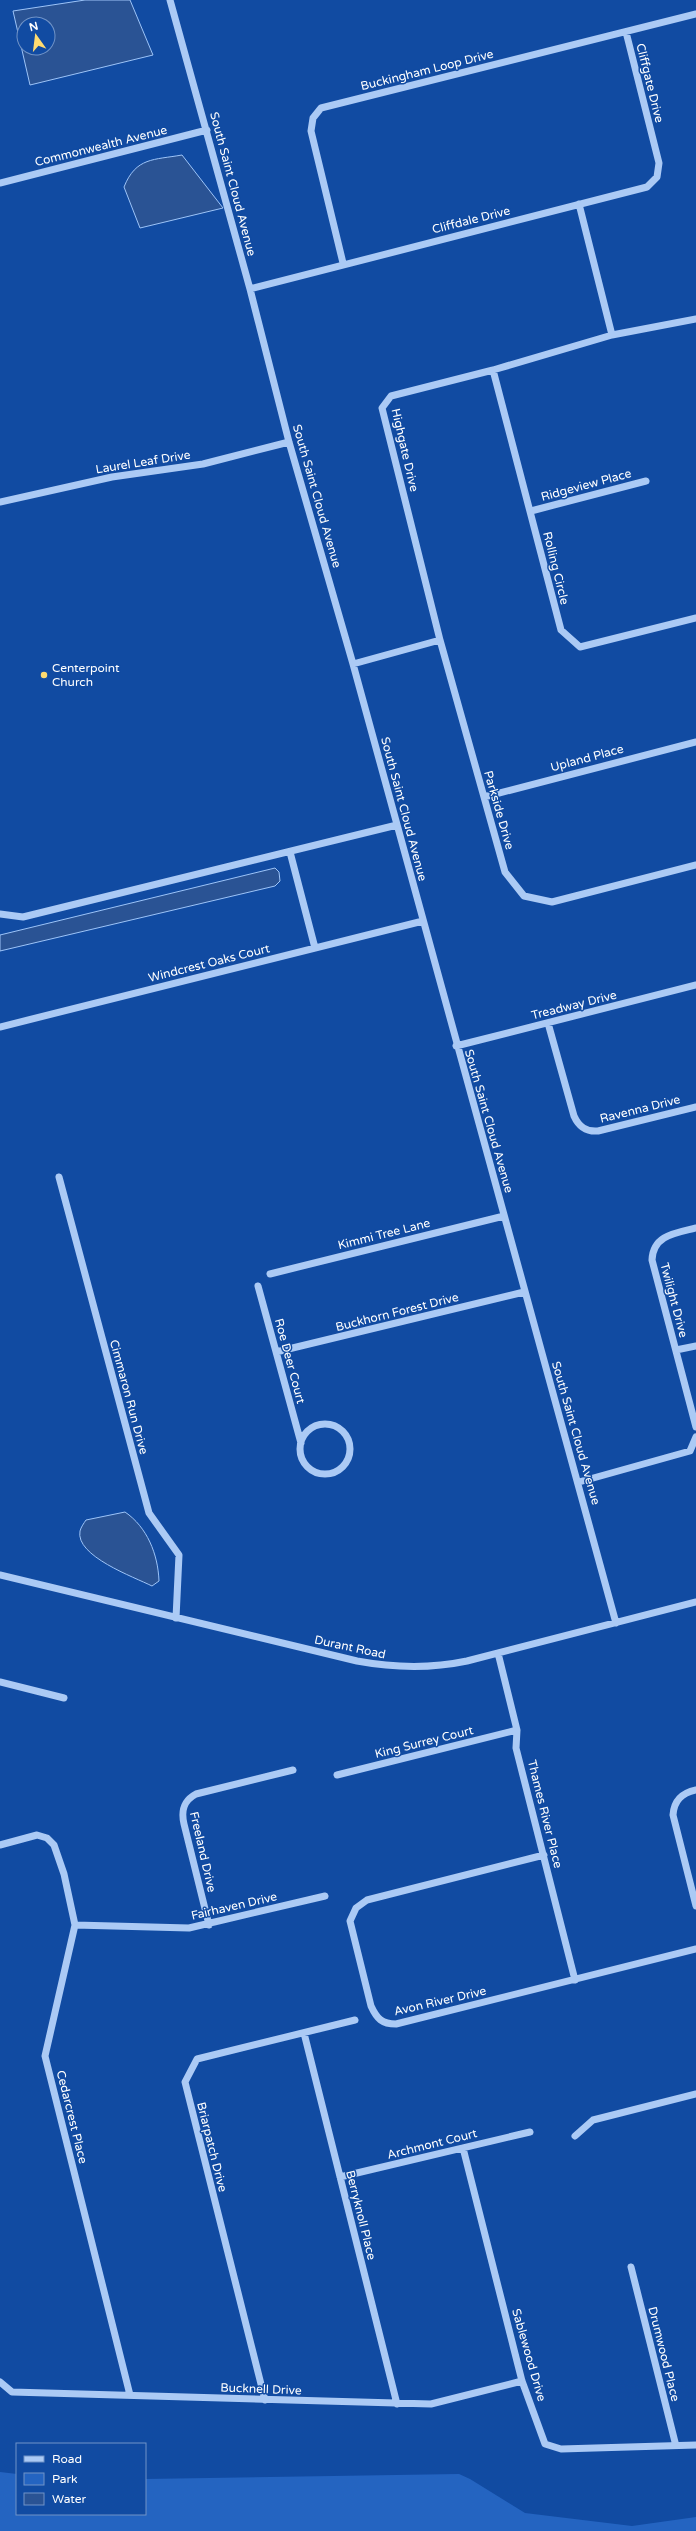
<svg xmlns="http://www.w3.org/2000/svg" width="696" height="2531" viewBox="0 0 696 2531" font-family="'Varela Round',sans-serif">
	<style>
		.green { fill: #2464c1 }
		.water { fill: #2a5394; stroke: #9dc4f8; fill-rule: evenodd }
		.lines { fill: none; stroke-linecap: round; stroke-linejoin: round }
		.minor { stroke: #abcaf5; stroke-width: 7 }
		.poi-dot { fill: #ffdb70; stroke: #114ba2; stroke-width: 1.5 }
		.labels { text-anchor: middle; stroke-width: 3; stroke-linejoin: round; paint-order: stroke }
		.street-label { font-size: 12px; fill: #fff; stroke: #114ba2 }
		.poi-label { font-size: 12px; fill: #fff; stroke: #114ba2; text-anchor: start }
	</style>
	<rect width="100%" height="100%" fill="#114ba2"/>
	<path class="green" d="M0,2472L17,2474V2514H145V2479L459,2474L470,2479L525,2513L632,2526L696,2517V2531H0Z"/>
	<path class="water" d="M85,0H130L153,55L30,85L13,11ZM24,24H48V48H24Z
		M182,155L223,208L140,228L124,187C136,157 154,160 182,155Z
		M275,868L279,872L280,881L275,886L0,951V935Z
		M125,1512C147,1527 158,1554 159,1581L152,1586C134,1577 75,1556 80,1531C81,1527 84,1523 86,1520Z"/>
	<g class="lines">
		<path class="minor" d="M170,0L250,289L289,442L353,664L616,1623
			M0,183L207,130
			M579,204L612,335
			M343,263L311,131L313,118L321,108L696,14
			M250,289L647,187L657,177L659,163L626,32
			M696,319L612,335L493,370L391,396L382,408L440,640L505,872L524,896L552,902L696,865
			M493,370L561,630L580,647L696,618
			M0,502L112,477L203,464L289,442
			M531,511L646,481
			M353,664L440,640
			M484,797L696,742
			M290,852L315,948
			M0,914L23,917L397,825
			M548,1023L574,1116C579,1127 586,1132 598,1131L696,1107
			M0,1027L423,921
			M456,1046L696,985
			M59,1177L149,1513L179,1555L176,1618
			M696,1228C676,1233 653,1235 652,1260L696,1427
			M270,1274L504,1216
			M258,1286L301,1443
			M676,1350L696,1346
			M276,1352L524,1292
			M300 1449a25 25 0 1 1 50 0a25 25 0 1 1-50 0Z
			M579,1482L690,1451L696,1437
			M0,1575L357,1661C395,1668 429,1669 467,1661L696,1602
			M498,1653L517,1730L516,1748L575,1980
			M0,1682L64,1698
			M337,1775L517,1730
			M696,1790C682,1793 674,1800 673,1815L696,1906
			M0,1845L37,1835L47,1838L54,1845L64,1874L75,1925L45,2056L130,2395
			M544,1855L367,1900L356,1908L350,1921L371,2006C377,2019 382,2024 396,2024L696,1949
			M75,1925L189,1928L325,1896
			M209,1925L184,1824C181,1811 183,1801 196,1794L293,1770
			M304,2033L397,2404
			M575,2136L593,2120L696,2094
			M463,2148L522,2381L545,2444L561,2449L696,2445
			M340,2177L530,2132
			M631,2267L676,2446
			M0,2382L12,2392L431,2404L522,2381
			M265,2400L185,2082L197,2059L355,2020"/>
	</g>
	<circle class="poi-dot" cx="44" cy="675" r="4"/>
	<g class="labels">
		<g class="street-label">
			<text transform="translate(427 70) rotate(-14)" y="4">Buckingham Loop Drive</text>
			<text transform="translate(650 83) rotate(76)" y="4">Cliffgate Drive</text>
			<text transform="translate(101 146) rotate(-14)" y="4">Commonwealth Avenue</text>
			<text transform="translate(233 184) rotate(75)" y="4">South Saint Cloud Avenue</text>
			<text transform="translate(471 220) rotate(-14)" y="4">Cliffdale Drive</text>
			<text transform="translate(405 450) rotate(77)" y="4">Highgate Drive</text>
			<text transform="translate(143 462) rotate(-9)" y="4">Laurel Leaf Drive</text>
			<text transform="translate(586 485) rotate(-15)" y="4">Ridgeview Place</text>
			<text transform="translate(317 496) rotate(74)" y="4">South Saint Cloud Avenue</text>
			<text transform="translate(556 568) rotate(76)" y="4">Rolling Circle</text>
			<text transform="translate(587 758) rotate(-15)" y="4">Upland Place</text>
			<text transform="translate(404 809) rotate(75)" y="4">South Saint Cloud Avenue</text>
			<text transform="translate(499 810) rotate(74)" y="4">Parkside Drive</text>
			<text transform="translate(209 963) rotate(-14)" y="4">Windcrest Oaks Court</text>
			<text transform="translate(574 1005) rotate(-14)" y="4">Treadway Drive</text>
			<text transform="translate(640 1109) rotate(-14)" y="4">Ravenna Drive</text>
			<text transform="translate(489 1121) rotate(74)" y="4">South Saint Cloud Avenue</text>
			<text transform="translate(384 1234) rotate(-14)" y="4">Kimmi Tree Lane</text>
			<text transform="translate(674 1300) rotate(75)" y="4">Twilight Drive</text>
			<text transform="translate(397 1312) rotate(-14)" y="4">Buckhorn Forest Drive</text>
			<text transform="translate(290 1361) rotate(75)" y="4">Roe Deer Court</text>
			<text transform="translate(129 1397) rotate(75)" y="4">Cimmaron Run Drive</text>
			<text transform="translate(576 1433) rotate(74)" y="4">South Saint Cloud Avenue</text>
			<text transform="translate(350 1647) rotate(12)" y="4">Durant Road</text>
			<text transform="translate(424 1742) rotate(-14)" y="4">King Surrey Court</text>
			<text transform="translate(545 1814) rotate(76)" y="4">Thames River Place</text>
			<text transform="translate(203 1852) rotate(77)" y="4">Freeland Drive</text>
			<text transform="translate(234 1906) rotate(-13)" y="4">Fairhaven Drive</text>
			<text transform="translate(440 2001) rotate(-13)" y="4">Avon River Drive</text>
			<text transform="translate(72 2117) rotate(76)" y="4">Cedarcrest Place</text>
			<text transform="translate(432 2144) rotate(-14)" y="4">Archmont Court</text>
			<text transform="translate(212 2147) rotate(76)" y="4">Briarpatch Drive</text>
			<text transform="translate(361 2215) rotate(76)" y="4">Berryknoll Place</text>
			<text transform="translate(664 2354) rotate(76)" y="4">Drumwood Place</text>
			<text transform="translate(529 2355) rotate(74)" y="4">Sablewood Drive</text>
			<text transform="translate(261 2389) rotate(2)" y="4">Bucknell Drive</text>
		</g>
		<g class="poi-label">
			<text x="52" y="672">Centerpoint<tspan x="52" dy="14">Church</tspan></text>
		</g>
	</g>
	<rect x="16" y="2443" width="130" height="72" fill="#114ba2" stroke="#7093c7"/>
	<rect x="24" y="2456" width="20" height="6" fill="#abcaf5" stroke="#7093c7"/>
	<text x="52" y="2463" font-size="12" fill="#ffffff">Road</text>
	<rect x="24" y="2473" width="20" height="12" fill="#2464c1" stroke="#7093c7"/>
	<text x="52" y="2483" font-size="12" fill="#ffffff">Park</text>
	<rect x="24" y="2493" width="20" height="12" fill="#2a5394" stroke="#7093c7"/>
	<text x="52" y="2503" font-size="12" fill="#ffffff">Water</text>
	<g transform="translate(36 36) rotate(346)"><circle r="19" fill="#114ba2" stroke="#7093c7"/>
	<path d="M0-3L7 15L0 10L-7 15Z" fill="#ffdb70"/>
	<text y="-6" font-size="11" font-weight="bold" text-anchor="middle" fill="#ffffff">N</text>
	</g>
</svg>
